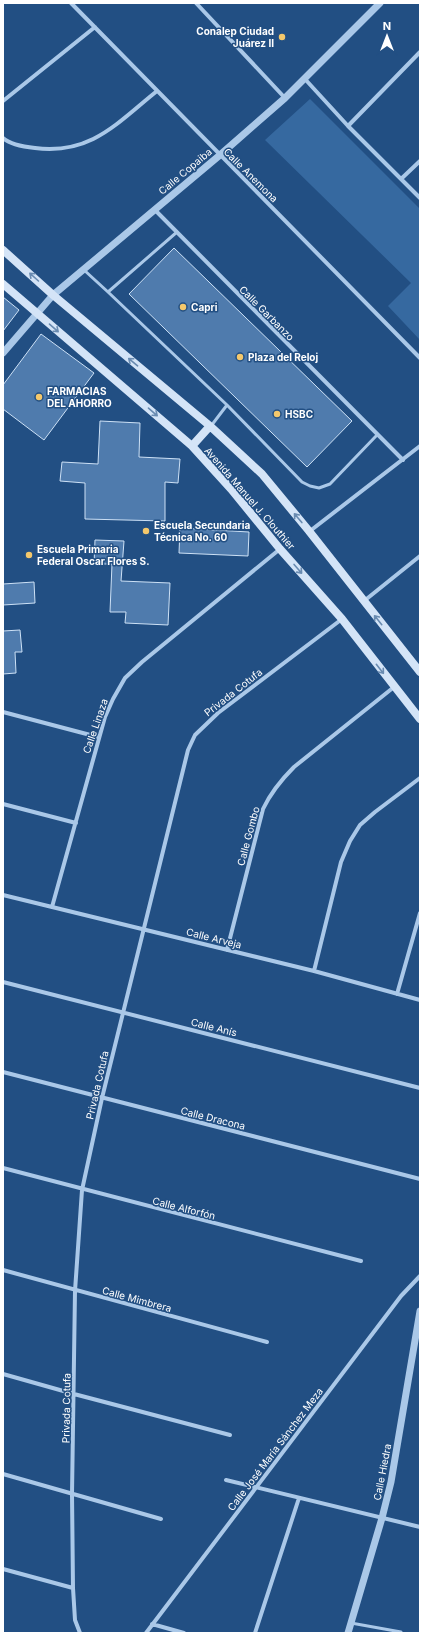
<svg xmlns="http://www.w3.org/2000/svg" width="423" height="1636" viewBox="0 0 423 1636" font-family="Inter,sans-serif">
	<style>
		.green { fill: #3669a0 }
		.building { fill: #4f7bad; stroke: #cde1f6 }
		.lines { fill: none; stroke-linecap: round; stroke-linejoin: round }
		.service { stroke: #aac8e8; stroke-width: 3 }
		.minor { stroke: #aac8e8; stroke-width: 4 }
		.tertiary { stroke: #aac8e8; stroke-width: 7 }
		.secondary { stroke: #d4e4f7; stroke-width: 8 }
		.oneway { stroke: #698bb1 }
		.poi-dot { fill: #f4c86c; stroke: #224f83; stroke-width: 1.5 }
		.labels { text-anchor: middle; stroke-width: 3; stroke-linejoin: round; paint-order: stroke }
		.poi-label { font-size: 10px; font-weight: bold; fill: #fff; stroke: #224f83; text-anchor: start }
		.street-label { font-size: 10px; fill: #fff; stroke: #224f83 }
	</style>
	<rect width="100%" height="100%" fill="#224f83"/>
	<path class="green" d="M310,99L420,209V340L388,306L411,283L265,140Z"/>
	<path class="building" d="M174,248L352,421L307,467L129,294Z
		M3,297L19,310L3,331Z
		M41,334L94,373L44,440L3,409V385Z
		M100,421L140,423L139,457L180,459L178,483L165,482V521L85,519V483L60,481L62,462L98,464Z
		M180,528L249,532L248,556L179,553Z
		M95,540L124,541L121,581L170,583L168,625L125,623L126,612H110L112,564H94Z
		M34,582L35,603L3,605V584Z
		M20,630L22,652H15L16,673L3,674V631Z"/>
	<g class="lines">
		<path class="service" d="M177,232L108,292L227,405L302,482L310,486L319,488L330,484L377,435
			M84,270L108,292
			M211,426L227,405
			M351,1623L401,1632"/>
		<path class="minor" d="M71,3L420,358
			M196,3L285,98
			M304,78L348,126L420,198
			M3,101L95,27
			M348,126L420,52
			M3,138C11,145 25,147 35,148C91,155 117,123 157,91
			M401,179L420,161
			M155,210L403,460
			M310,531L420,446
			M364,601L420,556
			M3,712L98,737
			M3,804L76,823
			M3,895L314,971L420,1000
			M52,907L105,717L113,699L125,678L142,662L280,549
			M227,950L263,809C271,792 281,780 294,767L394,687
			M314,971L341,862L350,841L360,825L375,812L420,778
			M3,982L420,1088
			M397,994L420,913
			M3,1072L420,1179
			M3,1168L361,1261
			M3,1270L267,1342
			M3,1374L74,1394L230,1435
			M3,1474L161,1519
			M226,1480L420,1527
			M3,1569L73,1588
			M152,1624L184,1633
			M80,1633L75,1620L73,1588L72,1494L75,1291L82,1190L102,1098L188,750L195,735L218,713L342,619
			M146,1633L401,1296L420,1276
			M255,1633L299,1498"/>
		<path class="tertiary" d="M3,353L53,295L220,155L285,98L380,3
			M348,1633L382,1518L391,1482L420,1311"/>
		<path class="secondary" d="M3,250L53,295L210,426L262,474L309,531L420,672
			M3,284L192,446L231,489L280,549L342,619L420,719
			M192,446L210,426"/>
	</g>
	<defs><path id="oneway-shaft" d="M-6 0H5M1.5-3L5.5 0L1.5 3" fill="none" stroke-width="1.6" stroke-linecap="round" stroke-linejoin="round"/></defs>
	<g class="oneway">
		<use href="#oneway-shaft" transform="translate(34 277) rotate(-138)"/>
		<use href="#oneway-shaft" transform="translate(54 328) rotate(41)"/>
		<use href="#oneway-shaft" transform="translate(133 362) rotate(-140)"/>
		<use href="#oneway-shaft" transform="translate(153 412) rotate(41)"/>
		<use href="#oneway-shaft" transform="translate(298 518) rotate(-130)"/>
		<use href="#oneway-shaft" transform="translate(298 569) rotate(49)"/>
		<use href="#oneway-shaft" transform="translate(378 620) rotate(-129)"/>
		<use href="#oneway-shaft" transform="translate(380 669) rotate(52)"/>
	</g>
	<g class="poi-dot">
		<circle cx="282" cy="37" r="4"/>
		<circle cx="183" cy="307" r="4"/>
		<circle cx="240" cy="357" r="4"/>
		<circle cx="39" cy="397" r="4"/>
		<circle cx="277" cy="414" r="4"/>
		<circle cx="146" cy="531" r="4"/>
		<circle cx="29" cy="555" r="4"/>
	</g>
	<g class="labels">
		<g class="poi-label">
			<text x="274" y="35" text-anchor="end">Conalep Ciudad<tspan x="274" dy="12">Juárez II</tspan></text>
			<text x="191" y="311">Capri</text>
			<text x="248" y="361">Plaza del Reloj</text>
			<text x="47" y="395">FARMACIAS<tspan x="47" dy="12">DEL AHORRO</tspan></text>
			<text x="285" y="418">HSBC</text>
			<text x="154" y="529">Escuela Secundaria<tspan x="154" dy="12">Técnica No. 60</tspan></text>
			<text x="37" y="553">Escuela Primaria<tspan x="37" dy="12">Federal Oscar Flores S.</tspan></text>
		</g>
		<g class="street-label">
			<text transform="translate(185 171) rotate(-40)" y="4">Calle Copaiba</text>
			<text transform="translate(251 175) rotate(45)" y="4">Calle Anemona</text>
			<text transform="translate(267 313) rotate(45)" y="4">Calle Garbanzo</text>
			<text transform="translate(250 498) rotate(49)" y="4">Avenida Manuel J. Clouthier</text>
			<text transform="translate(233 692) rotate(-38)" y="4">Privada Cotufa</text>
			<text transform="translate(95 726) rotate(-71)" y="4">Calle Linaza</text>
			<text transform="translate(248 836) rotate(-75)" y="4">Calle Gombo</text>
			<text transform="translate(214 938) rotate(14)" y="4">Calle Arveja</text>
			<text transform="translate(214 1027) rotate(14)" y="4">Calle Anís</text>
			<text transform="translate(97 1085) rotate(-77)" y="4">Privada Cotufa</text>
			<text transform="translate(213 1118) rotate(14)" y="4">Calle Dracona</text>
			<text transform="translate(184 1208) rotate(14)" y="4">Calle Alforfón</text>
			<text transform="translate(137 1299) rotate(15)" y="4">Calle Mimbrera</text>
			<text transform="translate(66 1408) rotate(-89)" y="4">Privada Cotufa</text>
			<text transform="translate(275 1449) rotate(-53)" y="4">Calle José María Sánchez Meza</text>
			<text transform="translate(382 1472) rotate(-79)" y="4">Calle Hiedra</text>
		</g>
	</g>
	<rect width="423" height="1636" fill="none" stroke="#ffffff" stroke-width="8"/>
	<g transform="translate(387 36)" stroke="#224f83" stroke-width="3" paint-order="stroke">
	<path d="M0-3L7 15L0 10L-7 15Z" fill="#ffffff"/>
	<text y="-6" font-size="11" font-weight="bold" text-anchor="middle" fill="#ffffff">N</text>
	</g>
</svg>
